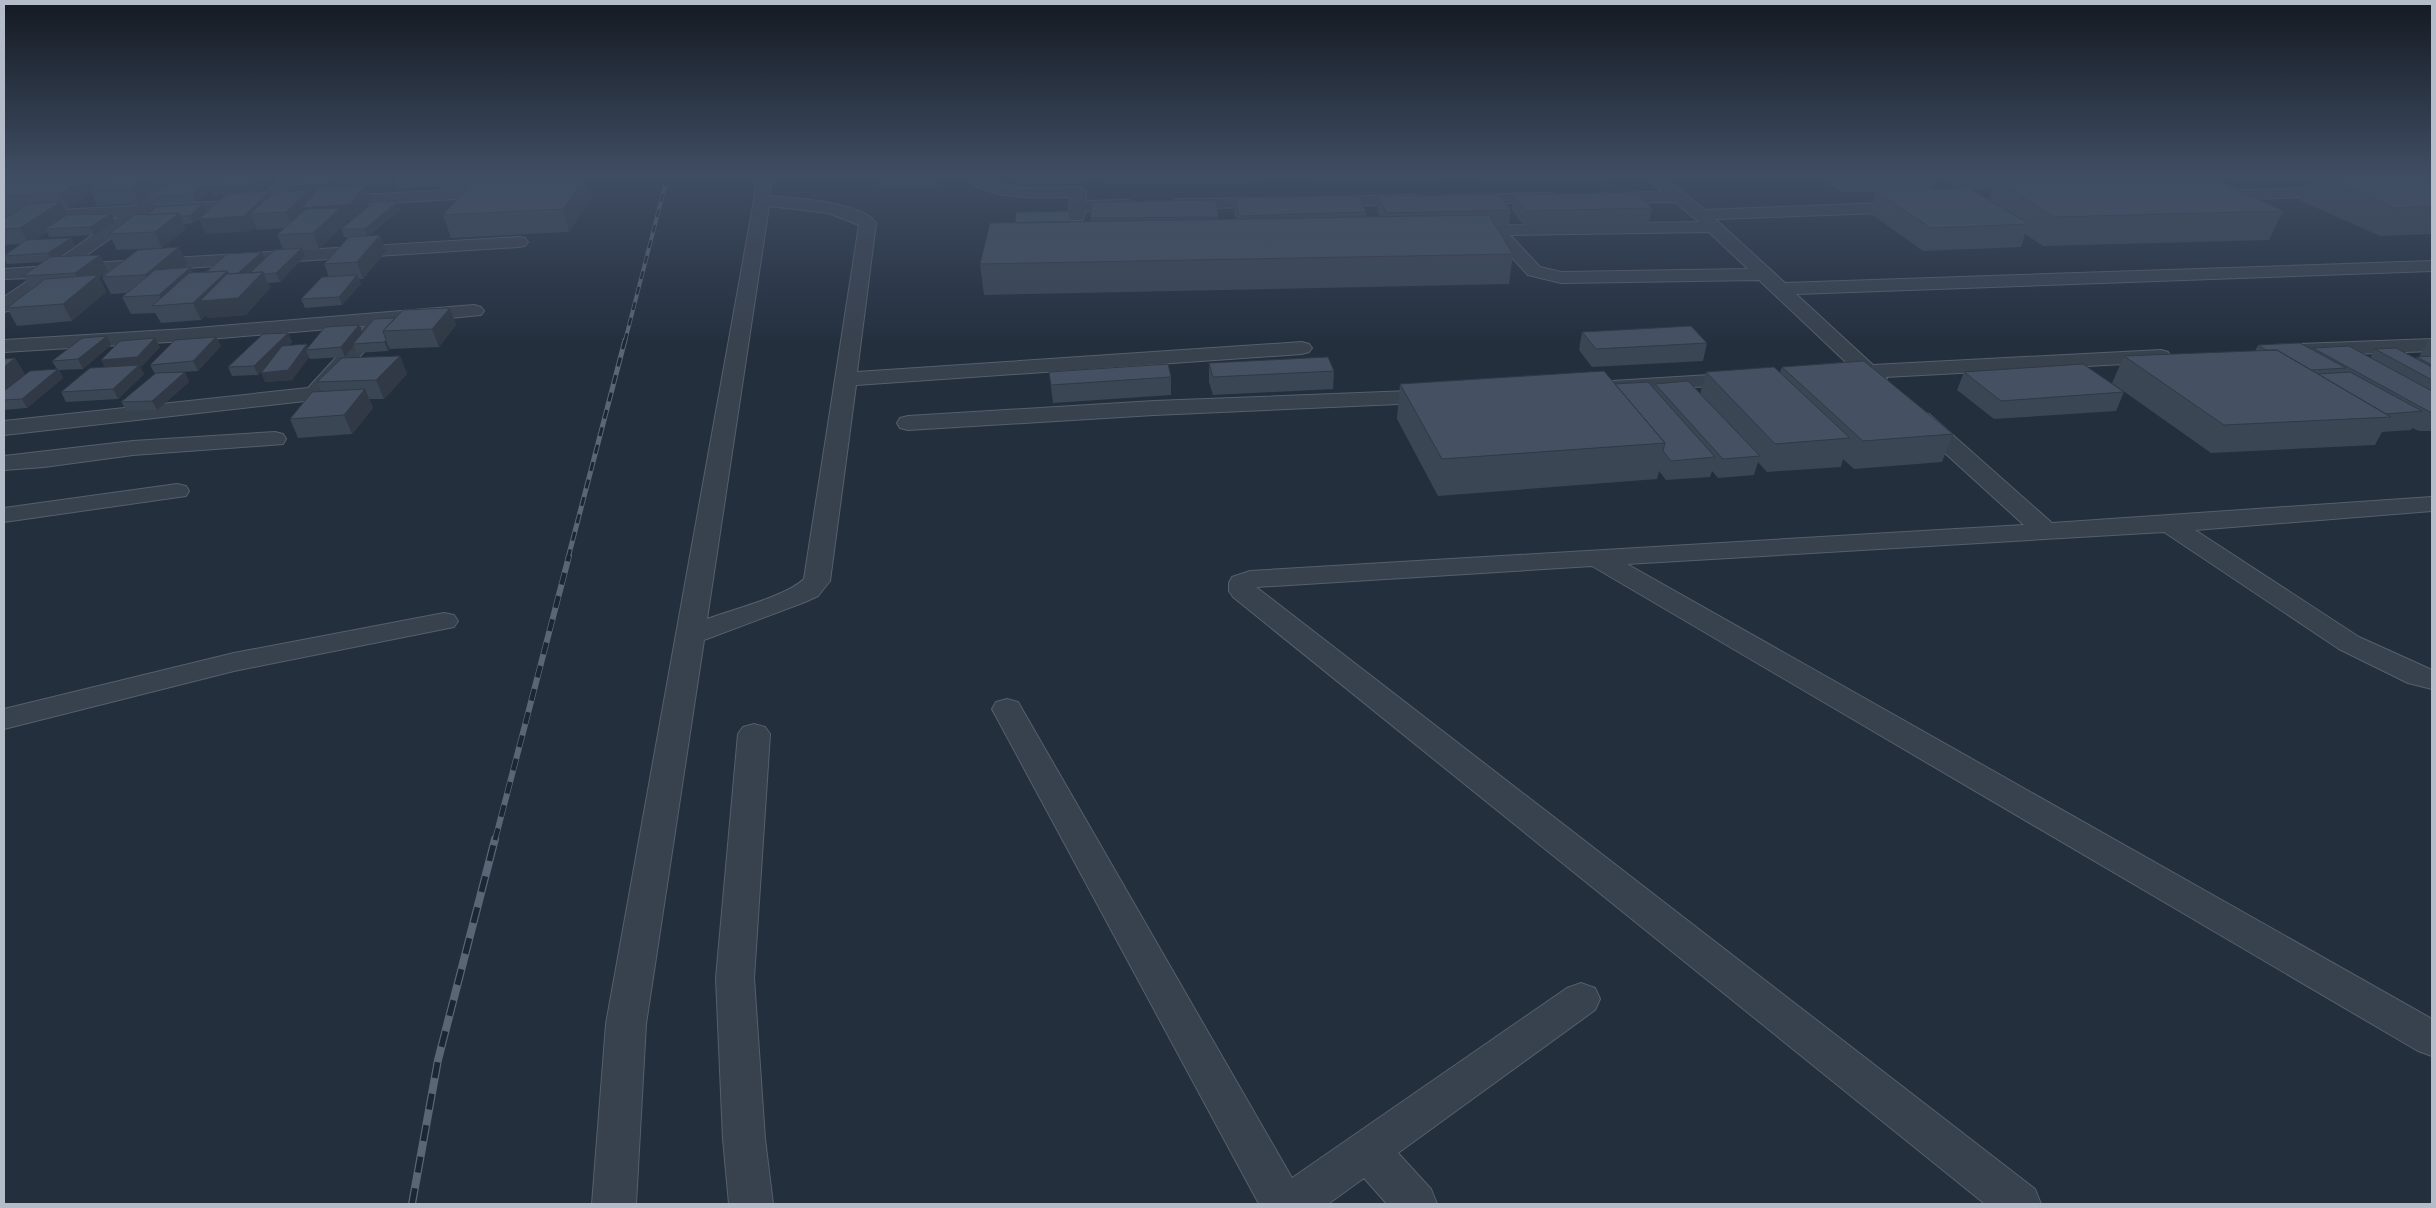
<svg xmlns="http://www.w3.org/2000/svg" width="2436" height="1208" viewBox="0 0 2436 1208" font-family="'Noto Sans',sans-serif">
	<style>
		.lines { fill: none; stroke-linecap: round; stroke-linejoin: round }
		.minor-casing { stroke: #565f6c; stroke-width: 2 }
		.minor { fill: #38414e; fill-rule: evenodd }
		.rail-far3-casing { stroke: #5a6575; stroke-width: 4 }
		.rail-far2-casing { stroke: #5a6575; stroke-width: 5 }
		.rail-far1-casing { stroke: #5a6575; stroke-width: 6 }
		.rail-casing { stroke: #5a6575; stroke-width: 8 }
		.rail-far3 { stroke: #1d2633; stroke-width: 2.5; stroke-dasharray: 8; stroke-linecap: butt }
		.rail-far2 { stroke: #1d2633; stroke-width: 3; stroke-dasharray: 9; stroke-linecap: butt }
		.rail-far1 { stroke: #1d2633; stroke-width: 4.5; stroke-dasharray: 12; stroke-linecap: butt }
		.rail { stroke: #1d2633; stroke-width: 5.5; stroke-dasharray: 16; stroke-linecap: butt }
		.wall { fill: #3b4654; fill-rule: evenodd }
		.shaded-wall { fill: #303945 }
		.building { fill: #455162; stroke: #303945 }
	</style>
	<rect width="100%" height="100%" fill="#242f3e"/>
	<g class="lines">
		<defs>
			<path id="minor" d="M61,174H128L120,179L4,188V178Z
				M173,174H190L155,205L249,200L256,204L284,174H301L270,207L264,209L257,205L249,210L142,216L74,264L519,237L525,238L528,242L525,246L519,247L58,276L11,310L4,312V297L32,278L4,279V269L49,266L118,217L4,223V213L134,206Z
				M523,174H539L523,196H511L509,193Z
				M756,174H772L770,196C794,198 862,202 876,223L857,372L1302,342L1309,344L1312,348L1309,352L1302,354L856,385L830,581L818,596L805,602L704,640L646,1024L636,1204H592L606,1024L754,200ZM769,206L828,213L859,225L804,579C787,596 731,610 707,619Z
				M963,174H981L1001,184L1022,188L1078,187L1086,192V201L1128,200L1134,202L1136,205L1134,208L1128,210L1085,211L1083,220H1071L1069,216L1070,197C1040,197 982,202 963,174Z
				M1642,174H1660L1705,210L1909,202L1915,204L1917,207L1915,210L1909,212L1715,219L1785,283L2432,261V271L1796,294L1873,365L2161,350L2168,352L2171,356L2168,360L2161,362L1885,377L1887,379L1883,383C1874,386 1870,385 1863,378L1839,379L1832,377L1829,373L1832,369L1850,366L1759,280L1561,283L1528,275L1492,236L1455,235L1452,231L1455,227L1461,226L1699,222L1675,202L1604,203L1598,201L1596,198L1598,195L1604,193L1663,192ZM1709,232L1748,269L1561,272L1540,267L1510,235Z
				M2341,187L2347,189L2349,192L2347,195L2211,201L2205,199L2203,196L2205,193L2211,191Z
				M499,188L505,190L507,193L505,196L335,206L329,204L327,201L329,198L335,196Z
				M1551,193L1557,195L1559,198L1557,201L1466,205L1460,203L1458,200L1460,197L1466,195Z
				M1416,195L1422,197L1424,200L1422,203L1324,207L1318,205L1316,202L1318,199L1324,197Z
				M1271,198L1277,200L1279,203L1277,206L1179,209L1173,207L1171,204L1173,201L1179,199Z
				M474,305L481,307L484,311L481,315L388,324L323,399L4,435V421L308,388L365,326L185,341L4,352V340L185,329Z
				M2432,339V351L2274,357L2267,355L2264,351L2267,347L2274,345Z
				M1742,373L1749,375L1753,379L1749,383L1612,393L1604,392L1601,387L1604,382L1612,381Z
				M1435,390L1443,392L1446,397L1443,402L1154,415L908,430L900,428L897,423L900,418L908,416L1154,401Z
				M1921,412L1929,414L2052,523L2432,497V511L2195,530L2359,637L2432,670V689L2408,683L2339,649L2164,532L1627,564L2432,1019V1056L2418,1051L1592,566L1256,587L2035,1189L2041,1204H1985L1233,597L1229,591V583L1232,577L1250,571L2024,525L1913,424L1910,419L1913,414Z
				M275,432L283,434L286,439L283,444L133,455L44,467L4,470V456L133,441Z
				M177,484L186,486L189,491L186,496L4,522V508Z
				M444,613L454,615L458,621L454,627L234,671L4,729V709L234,653Z
				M1007,699L1018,702L1022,709L1292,1178L1567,988L1581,983L1595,988L1600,999L1595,1010L1398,1153L1431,1189L1437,1204H1387L1364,1178L1328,1204H1259L992,709L996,702Z
				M754,724L765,727L770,734L754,978L765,1139L773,1204H729L723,1139L716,978L738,734L743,727Z"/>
		</defs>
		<use href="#minor" class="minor-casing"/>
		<use href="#minor" class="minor"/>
		<defs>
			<path id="rail-far3" d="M625,341L668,174"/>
			<path id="rail-far2" d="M568,558L625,340"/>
			<path id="rail-far1" d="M495,840L569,556"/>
			<path id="rail" d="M412,1204L438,1060L495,839"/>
		</defs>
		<use href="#rail-far3" class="rail-far3-casing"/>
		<use href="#rail-far2" class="rail-far2-casing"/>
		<use href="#rail-far1" class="rail-far1-casing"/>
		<use href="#rail" class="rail-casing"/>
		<use href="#rail-far3" class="rail-far3"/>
		<use href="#rail-far2" class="rail-far2"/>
		<use href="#rail-far1" class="rail-far1"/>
		<use href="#rail" class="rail"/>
	</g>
	<path class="wall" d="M112,174H174L175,175L139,203L97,206L90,190Z
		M233,174L232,175L273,180L261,191H270L272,194L292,191L290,186L303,174H396L397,176L388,185L366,186L371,200L362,212L400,209L369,236L380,235L386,251L363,279H359L361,284L342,305L305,308L301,299L329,277L324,264L349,237H344L341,229L352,220H345L346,223L319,249L303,250L305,256L280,282L268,283L270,288L246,315L208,318L206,315L201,320L161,323L155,313L131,314L122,297L127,293L111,294L102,277L187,264L182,268L194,273L206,272L265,259L283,249L277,235L284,228L257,230L256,227L251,231L206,234L199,219L193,223L184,224L186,229L162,248L117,250L109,234L134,215L207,212L226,194L212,195L210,191L196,202L152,204L149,196L212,180L214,183L221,176L189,178ZM340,182L341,187H335ZM310,193H315L311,197Z
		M525,174L521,179L586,176L592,198L569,232L451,238L443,215L464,192L442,193L439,186L398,188L395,181Z
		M877,174H941L937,186L879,187Z
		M1016,174H1088V183L1017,185Z
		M1103,174H1266V183L1104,184Z
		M1309,174H1440L1439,182L1312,183Z
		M1479,174H1610L1609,182H1483Z
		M1815,174H2171L2170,177L2283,211L2269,240L2043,246L2025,234L2021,247L1923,251L1870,213L1876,192L1843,193ZM2048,175L2055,179H2046ZM1937,176L1957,188L1933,189ZM1993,188L1989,200L1971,189Z
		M2221,174H2432V234L2380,236L2299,200L2309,180L2239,183Z
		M82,180L89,194L69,208H64L67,215L111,214L115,222L94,235L49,237L47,232L34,240L75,246L60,257L100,255L108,271L99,278L106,292L72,321L17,326L7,308L31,289L23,276L43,262L7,264L4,258V255L21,244L4,245V219L17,211H4V184Z
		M1514,195L1652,208L1649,223L1524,226L1512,210Z
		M1378,196L1511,210L1509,226H1496L1513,254L1509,284L984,295L980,264L1070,222H1090V218L1217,200L1218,219H1236L1234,214L1235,198L1366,212V217L1380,216L1377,212Z
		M450,308L456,325L439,347L390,349L388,351L357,353L354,345L345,357L310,359L309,357L292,380L265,382L263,370L258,375L232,376L228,367L288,333L292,342L288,346L309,347L362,333L395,318Z
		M1582,332L1707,343L1703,361L1592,367L1579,350Z
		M107,336L111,345L83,369L59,370L63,378L27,408L4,410V359L15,358L25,375L57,369L52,361Z
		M216,337L221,346L198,371L167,373L185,372L189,382L157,410L127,411L121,402L155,374L150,365Z
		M2429,339H2432V431H2419L2412,428L2411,430L2382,432L2375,445L2211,453L2112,383L2124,356L2255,351L2258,345L2313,350V348L2370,358L2375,349L2416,358L2417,357H2419Z
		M160,347L142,366H140L144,374L118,399L66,402L61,392L105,367L101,360Z
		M400,356L407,374L384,399H369L373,408L352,434L298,438L290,419L322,392L317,382Z
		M1209,363L1334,371L1333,389L1213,395L1209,382Z
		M1782,367L1953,434L1942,462L1854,469L1843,459L1841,467L1767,472L1758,462L1754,475L1718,478L1712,471L1710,477L1666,480L1659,471L1657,479L1438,496L1397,419L1400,384H1615L1654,389L1655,384L1700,394L1706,372L1780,373Z
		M1049,372L1171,377V395L1053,403Z
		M1964,372L2124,392L2116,411L1994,419L1957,390Z"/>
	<path class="shaded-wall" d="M150,174H174L175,175L139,203L132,188Z
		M187,174H233L231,176L189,178Z
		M268,174H271L273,180L260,192L212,195L210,191L196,202L192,194L212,180L216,187Z
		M338,174H341L343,179L339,180L340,182L331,192L310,193L315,205L366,185L371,200L356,219L345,220L346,223L319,249L313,233L293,228L286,212L293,194L290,186Z
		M388,174H396L397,176L388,185L385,177Z
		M472,174H489L481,176L482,182L474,191L469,177Z
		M509,174H525L513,190L509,175Z
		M936,174H941L937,186Z
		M586,176L592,198L569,232L563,209Z
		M82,180L89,194L69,208L61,193Z
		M270,191L277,206L250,214L256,227L251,231L206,234L199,219L193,223L190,216L203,204L207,212Z
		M61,202L69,218L45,229L47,232L29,244L20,228Z
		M397,202L400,209L368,237L365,229Z
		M179,213L186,229L162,248L155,232Z
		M111,214L115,222L94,235L90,227Z
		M380,235L386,251L363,279L357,262Z
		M71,238L75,246L53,262L48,253Z
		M179,247L187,264L154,292L145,275Z
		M302,248L305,256L280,282L276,273Z
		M262,252L265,260L249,275L235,276Z
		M100,255L108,271L99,278L106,292L72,321L63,304L83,287L75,273Z
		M191,267L199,284L164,305L159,295Z
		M227,271L235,287L263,272L270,288L246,315L208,318L206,315L201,320L193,303Z
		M357,275L361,284L342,305L339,297Z
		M450,308L456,325L439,347L432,329Z
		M359,325L363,334L353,344L354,345L345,357L341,347Z
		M288,333L292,342L258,375L254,366Z
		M107,336L111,345L83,369L78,359Z
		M216,337L221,346L198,371L193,361Z
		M155,338L160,347L142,366H140L144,374L118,399L113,389L106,369L101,360Z
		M386,340L390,349L388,351L384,342Z
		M307,344L310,350H306L309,357L292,380L265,382L261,373Z
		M400,356L407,374L384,399L376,380Z
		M15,358L25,376L4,393V367Z
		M58,369L63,378L27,408L22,399Z
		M185,372L189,382L157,410L152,401Z
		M365,389L373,408L352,434L344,415Z"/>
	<path class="building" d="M112,174H150L132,188L90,190Z
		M243,174H268L257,184L209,187L223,175Z
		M303,174H338L328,184L290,186Z
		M345,174H388L385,177L339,180Z
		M402,174H440L437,179L395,181Z
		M440,174H472L469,177L436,178Z
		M482,174H509V175L481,176Z
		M1840,174H1936L1937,175L1847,178Z
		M2317,174H2432V206L2395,208Z
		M586,176L563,209L443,215L473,181Z
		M2210,176L2283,211L2054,217L1996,180Z
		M82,180L61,193L4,196V184Z
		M212,180L192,194L149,196L171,181Z
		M366,185L350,204L302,208L319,188Z
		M1969,188L2029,224L1931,228L1876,191Z
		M309,190L286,212L250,214L274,192Z
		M270,191L244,216L199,219L227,194Z
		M1636,192L1652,208L1526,211L1514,195Z
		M1499,194L1511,210L1386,213L1378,196Z
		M1358,195L1366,212L1239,216L1235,198Z
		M1217,200L1218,217L1090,218L1092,202Z
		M61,202L20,228L4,229V219L28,204Z
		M374,202H397L365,229H341Z
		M203,204L190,216H180L179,213L147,215L156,207Z
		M340,208L313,233L277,235L306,209Z
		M1070,211V222L1015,223L1016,212Z
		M179,213L155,232L109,234L134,215Z
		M111,214L90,227L45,229L67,215Z
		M1489,215L1513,254L980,264L990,223Z
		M380,235L357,262L324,264L349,237Z
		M71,238L48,253L4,256L26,240Z
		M179,247L145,275L102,277L138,250Z
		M302,248L276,273L264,274L263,272L250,273L274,250Z
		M262,252L238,273L229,274L227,271L206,272L227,254Z
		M100,255L75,273L23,276L50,257Z
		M191,267L159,295L122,297L155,270Z
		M227,271L193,303L152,306L189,273Z
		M263,272L238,298L200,301L227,274Z
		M98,275L63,304L7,308L45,279Z
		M357,275L339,297L301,299L322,277Z
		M450,308L432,329L383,331L403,310Z
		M395,318L383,331L386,340L384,342L353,344L374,319Z
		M359,325L341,347L306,350L325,327Z
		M1691,326L1707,343L1596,349L1582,332Z
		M288,333L254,366L228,367L263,334Z
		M107,336L78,359L52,361L82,338Z
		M216,337L193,361L150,365L175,340Z
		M155,338L137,357L101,360L120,341Z
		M2300,343L2346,368L2311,370L2277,350H2266L2258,345Z
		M307,344L288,370L261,373L282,346Z
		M2349,346L2432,391V412H2430L2313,348Z
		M2396,348L2432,367V380L2375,349Z
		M2277,350L2391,417L2224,425L2124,356Z
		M400,356L376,380L317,382L342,358Z
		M2432,356V365L2417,357Z
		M1328,357L1334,371L1213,377L1209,363Z
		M15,358L4,367V359Z
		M1864,361L1953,434L1863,441L1782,367Z
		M1168,364L1171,377L1051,385L1049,372Z
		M2083,364L2124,392L2001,401L1964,372Z
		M139,365L113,389L61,392L90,368Z
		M1774,367L1850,438L1775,444L1706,372Z
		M58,369L22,399L4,400V391L30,371Z
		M1604,371L1665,443L1442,459L1400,384Z
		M185,372L152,401L121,402L156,373Z
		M2350,372L2422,411L2386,414L2318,374Z
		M1688,381L1760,456L1723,459L1655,384Z
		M1648,382L1715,457L1671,461L1663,451L1665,443L1615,384Z
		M365,389L344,415L290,419L312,392Z"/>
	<linearGradient id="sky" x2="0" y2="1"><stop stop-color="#141a22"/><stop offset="0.51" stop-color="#3f4d63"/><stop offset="1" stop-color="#3f4d63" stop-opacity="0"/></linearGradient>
	<rect width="2436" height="343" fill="url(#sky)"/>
	<rect width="2436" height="1208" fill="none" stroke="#b4bcc9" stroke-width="10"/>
</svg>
